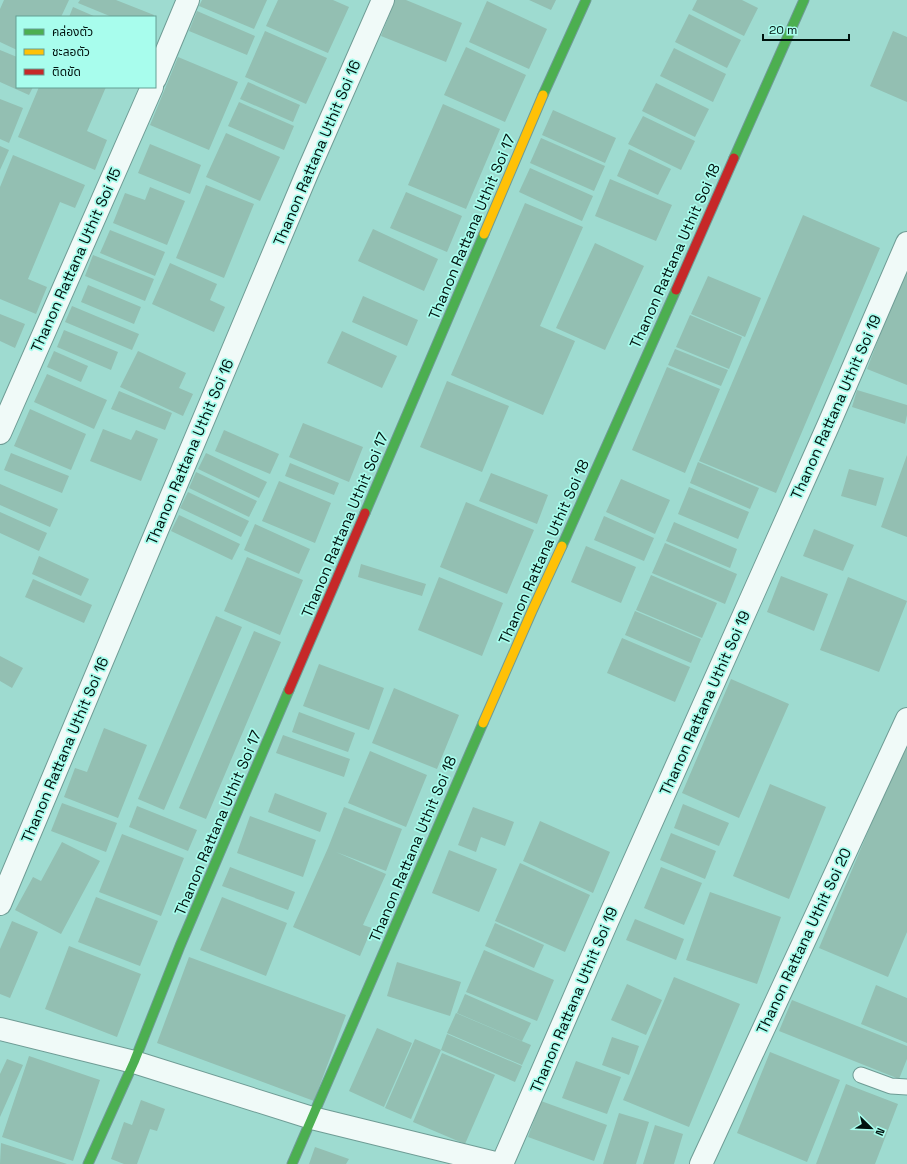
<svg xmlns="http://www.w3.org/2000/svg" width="907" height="1164" viewBox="0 0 907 1164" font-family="'Space Grotesk','Noto Sans Thai',sans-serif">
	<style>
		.building { fill: #93bfb2 }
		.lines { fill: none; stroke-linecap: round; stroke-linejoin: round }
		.lane-casing { stroke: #6f9c95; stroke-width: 17 }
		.street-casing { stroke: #6f9c95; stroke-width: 24 }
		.fast-casing { stroke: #6f9c95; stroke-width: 11 }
		.slow-casing { stroke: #6f9c95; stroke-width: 11 }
		.jam-casing { stroke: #6f9c95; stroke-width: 11 }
		.lane { stroke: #f0faf8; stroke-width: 15 }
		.street { stroke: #f0faf8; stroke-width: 22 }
		.fast { stroke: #4caf50; stroke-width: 9 }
		.slow { stroke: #ffc107; stroke-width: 9 }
		.jam { stroke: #c62828; stroke-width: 9 }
		.labels { text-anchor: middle; stroke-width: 3.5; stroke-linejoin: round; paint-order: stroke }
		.street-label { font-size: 15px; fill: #00120e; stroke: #a8fded }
	</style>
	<rect width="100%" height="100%" fill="#9edbd0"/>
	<path class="building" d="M4,0H69L61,17H17V50L0,42V9Z
		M80,0H116L154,15L153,17H112L78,3Z
		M202,0H267L254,29L199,6Z
		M278,0H333L349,7L328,53L266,26Z
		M395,0H406L462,23L446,62L381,36Z
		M529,0H556L551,10Z
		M697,0H742L758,8L744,36L692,10Z
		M487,1L547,29L529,69L469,42Z
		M73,7L96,17H69Z
		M197,11L255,36L247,55L189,31Z
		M689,14L741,40L727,68L675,42Z
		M265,31L327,58L306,104L245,77Z
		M893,31L907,37V102L870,86Z
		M466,47L526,75L505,122L444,95Z
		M674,48L726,74L713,102L660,76Z
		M0,50L17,57V87H33L29,95L0,82Z
		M178,57L238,82L209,150L150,125Z
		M248,82L300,105L293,122L240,99Z
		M656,83L709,109L695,137L642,111Z
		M39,87H106L87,131L107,140L95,170L18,137Z
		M0,99L23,108L9,143L0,139Z
		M239,102L294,126L284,150L228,126Z
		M443,104L500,129L466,209L408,185Z
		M553,110L616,138L605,163L542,135Z
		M643,116L695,141L681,170L628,144Z
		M226,133L280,157L260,201L206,177Z
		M541,138L605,166L594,191L530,163Z
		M150,144L201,165L190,194L138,173Z
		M0,146L9,150L0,170Z
		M629,149L671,169L658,195L617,176Z
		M13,155L85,185L75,208L60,202L28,279L47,287L36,314L0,299V187Z
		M530,168L593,196L582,221L519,192Z
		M610,179L672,205L656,241L595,216Z
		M206,185L254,204L224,278L176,258Z
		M150,187L185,201L167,245L113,223L125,193L145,200Z
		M406,192L462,216L447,252L390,228Z
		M525,203L583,227L540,326L575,341L543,415L451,375Z
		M803,215L880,248L776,493L699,461Z
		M373,229L438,259L424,291L358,261Z
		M110,230L165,252L155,276L100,253Z
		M595,243L644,266L605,350L556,328Z
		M93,255L154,279L145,301L85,276Z
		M170,263L217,284L210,300L225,307L214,332L152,304Z
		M907,264V385L867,369Z
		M708,276L761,298L745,337L691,314Z
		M88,285L141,307L134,324L81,302Z
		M363,296L418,320L407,346L352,322Z
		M72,306L139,334L132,350L65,322Z
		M0,314L25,324L15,348L0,341Z
		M690,315L742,337L729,369L676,347Z
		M64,330L118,352L111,370L57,347Z
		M342,331L397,356L382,388L327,363Z
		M675,349L728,370L721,386L668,365Z
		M54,351L88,366L81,382L47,367Z
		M138,351L186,373L179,388L193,394L183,416L120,387Z
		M667,367L720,389L685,473L632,450Z
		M47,374L107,400L94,429L34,402Z
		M447,381L509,406L482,472L420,447Z
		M857,390L907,405V415L905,424L852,407Z
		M119,391L172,413L165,430L111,409Z
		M30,409L86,434L71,470L14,446Z
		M303,423L363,447L349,482L289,457Z
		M103,429L131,440L136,430L158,439L141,481L90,461Z
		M224,430L279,454L270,474L215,451Z
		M11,453L69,476L62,493L4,470Z
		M206,453L267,482L259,498L198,469Z
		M907,455V537L881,527Z
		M698,462L759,488L750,509L690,483Z
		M290,463L339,483L334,495L285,476Z
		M849,469L884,478L876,506L841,496Z
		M196,472L257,501L249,517L189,488Z
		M491,473L548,495L537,524L479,501Z
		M621,479L670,500L655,534L606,512Z
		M279,481L331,503L315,543L262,521Z
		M0,484L58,509L50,527L0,505Z
		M689,487L749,512L738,539L678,514Z
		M188,492L249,521L241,537L180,508Z
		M466,502L534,530L507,594L440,567Z
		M0,512L47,533L39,551L0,533Z
		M179,515L240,544L232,560L171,531Z
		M604,516L654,538L644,561L594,540Z
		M674,522L737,549L730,568L666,541Z
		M255,524L310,549L299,574L244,550Z
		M814,529L854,545L843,571L803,556Z
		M665,543L737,574L725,604L652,573Z
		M586,546L636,567L621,603L571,582Z
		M39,556L89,579L81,596L32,574Z
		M247,557L303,580L280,635L224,611Z
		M361,564L426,584L422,596L358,577Z
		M651,575L717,603L702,638L636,610Z
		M781,576L828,594L814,631L767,612Z
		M439,577L503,603L482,656L418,630Z
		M848,577L907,601L879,672L820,650Z
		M33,579L92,605L84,623L25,597Z
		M635,611L701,639L691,663L625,635Z
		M216,616L242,627L164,810L138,799Z
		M254,631L281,642L206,819L179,808Z
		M622,638L690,667L675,702L607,673Z
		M0,656L23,668L12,688L0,681Z
		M319,664L384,688L369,730L303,706Z
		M731,679L789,704L739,818L682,793Z
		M394,688L459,715L437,769L372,743Z
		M299,712L355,733L348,752L292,732Z
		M104,728L147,745L118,818L64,797L75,768L87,772Z
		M283,735L350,759L344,777L276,753Z
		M907,739V932L888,977L819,948Z
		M370,751L427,775L406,827L348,803Z
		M770,784L826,807L789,899L733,876Z
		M275,793L327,813L320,832L268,812Z
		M62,803L117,823L106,852L51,831Z
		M683,804L729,823L719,846L674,828Z
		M137,806L197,830L188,851L129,827Z
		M344,807L402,829L386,871L336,852L386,874L363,925L372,928L360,956L293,927L328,848Z
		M473,807L514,822L505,846L481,837L476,852L458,845Z
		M250,816L316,840L303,877L237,853Z
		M540,821L610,852L593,893L523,861Z
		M671,833L716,851L705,879L660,860Z
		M122,834L184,858L161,916L99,892Z
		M62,842L100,861L61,934L15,910L33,877L41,881Z
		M449,850L497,869L479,912L432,893Z
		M520,863L590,895L565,952L495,921Z
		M230,867L295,892L288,910L222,886Z
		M661,867L702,883L684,925L644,908Z
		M710,892L781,917L757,984L686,960Z
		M96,897L158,921L140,966L78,942Z
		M222,897L287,923L266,976L200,950Z
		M635,919L684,939L676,960L626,940Z
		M12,921L38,932L10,998L0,994V949Z
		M495,923L544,945L534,968L485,946Z
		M69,946L141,974L117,1037L45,1009Z
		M484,950L554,980L537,1021L466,992Z
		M189,957L346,1015L314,1101L157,1043Z
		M397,962L461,982L450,1016L387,996Z
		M674,977L740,1004L689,1127L623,1100Z
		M627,984L662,1000L646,1035L611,1020Z
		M876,985L907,998V1043L861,1024Z
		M465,994L531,1023L522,1041L457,1013Z
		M792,1000L907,1046V1059L899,1079L779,1031Z
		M456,1013L531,1045L522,1065L447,1033Z
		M377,1028L412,1043L384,1107L349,1091Z
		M447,1034L522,1066L515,1082L441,1050L411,1119L385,1108L415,1039L441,1050Z
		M612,1037L639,1046L629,1075L602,1065Z
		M770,1052L840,1080L807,1162L737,1133Z
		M442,1053L495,1075L465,1144L413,1122Z
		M29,1056L100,1080L73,1161L2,1137Z
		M7,1059L23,1065L0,1117V1074Z
		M576,1061L621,1077L607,1114L562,1098Z
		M846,1084L898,1104L875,1164H816Z
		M141,1100L165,1109L157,1131L150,1129L137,1164H124L111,1159L124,1122L132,1125Z
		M541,1101L607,1125L594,1161L528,1137Z
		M619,1113L649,1122L636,1164H603Z
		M655,1125L683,1134L674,1164H643Z
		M1,1143L67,1164H0Z
		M315,1147L349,1159L346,1164H309Z"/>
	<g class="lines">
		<defs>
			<path id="lane" d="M861,1075L891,1086L907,1087"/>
			<path id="street" d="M155,79L188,0
				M0,433L152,87
				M0,904L308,171L383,0
				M0,1029L134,1062L312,1118L499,1164
				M502,1164L607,922L828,426L907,243
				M701,1164L907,719"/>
			<path id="fast" d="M543,95L586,0
				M734,158L804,0
				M365,513L484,234
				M562,546L676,290
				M88,1164L134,1062L180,946L289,690
				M292,1164L483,723"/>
			<path id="slow" d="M484,234L543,95
				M483,723L532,611L562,546"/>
			<path id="jam" d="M676,290L734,158
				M289,690L365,513"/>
		</defs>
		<use href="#lane" class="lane-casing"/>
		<use href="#street" class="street-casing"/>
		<use href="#fast" class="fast-casing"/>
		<use href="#slow" class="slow-casing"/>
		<use href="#jam" class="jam-casing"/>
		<use href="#lane" class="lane"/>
		<use href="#street" class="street"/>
		<use href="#fast" class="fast"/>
		<use href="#slow" class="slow"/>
		<use href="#jam" class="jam"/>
	</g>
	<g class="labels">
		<g class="street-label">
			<text transform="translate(317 153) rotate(-67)" y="5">Thanon Rattana Uthit Soi 16</text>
			<text transform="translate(472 227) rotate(-67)" y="5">Thanon Rattana Uthit Soi 17</text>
			<text transform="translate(675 256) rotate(-66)" y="5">Thanon Rattana Uthit Soi 18</text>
			<text transform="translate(76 260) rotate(-66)" y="5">Thanon Rattana Uthit Soi 15</text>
			<text transform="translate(836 407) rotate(-66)" y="5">Thanon Rattana Uthit Soi 19</text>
			<text transform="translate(190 452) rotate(-67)" y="5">Thanon Rattana Uthit Soi 16</text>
			<text transform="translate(345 525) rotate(-67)" y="5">Thanon Rattana Uthit Soi 17</text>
			<text transform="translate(544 552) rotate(-66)" y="5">Thanon Rattana Uthit Soi 18</text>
			<text transform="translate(705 703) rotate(-66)" y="5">Thanon Rattana Uthit Soi 19</text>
			<text transform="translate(65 750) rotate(-67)" y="5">Thanon Rattana Uthit Soi 16</text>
			<text transform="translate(218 823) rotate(-67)" y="5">Thanon Rattana Uthit Soi 17</text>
			<text transform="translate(413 849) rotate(-67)" y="5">Thanon Rattana Uthit Soi 18</text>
			<text transform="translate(804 941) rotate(-65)" y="5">Thanon Rattana Uthit Soi 20</text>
			<text transform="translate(574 1000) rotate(-67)" y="5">Thanon Rattana Uthit Soi 19</text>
		</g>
	</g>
	<rect x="16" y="16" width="140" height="72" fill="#a8fded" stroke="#659f94"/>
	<rect x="24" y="29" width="20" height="6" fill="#4caf50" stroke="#659f94"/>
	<text x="52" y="36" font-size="12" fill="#00120e">คล่องตัว</text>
	<rect x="24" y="49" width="20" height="6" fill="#ffc107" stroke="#659f94"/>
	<text x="52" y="56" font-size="12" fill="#00120e">ชะลอตัว</text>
	<rect x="24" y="69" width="20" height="6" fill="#c62828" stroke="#659f94"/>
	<text x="52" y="76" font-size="12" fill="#00120e">ติดขัด</text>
	<g transform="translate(871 1128) rotate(113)" stroke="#a8fded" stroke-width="3" paint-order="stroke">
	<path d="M0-3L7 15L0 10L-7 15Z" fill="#00120e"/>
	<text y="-6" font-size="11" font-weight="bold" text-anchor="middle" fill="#00120e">N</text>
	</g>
	<path d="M763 34v6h86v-6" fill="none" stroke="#00120e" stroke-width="2"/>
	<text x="769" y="34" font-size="12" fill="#00120e" stroke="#a8fded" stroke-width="3" paint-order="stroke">20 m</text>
</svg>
